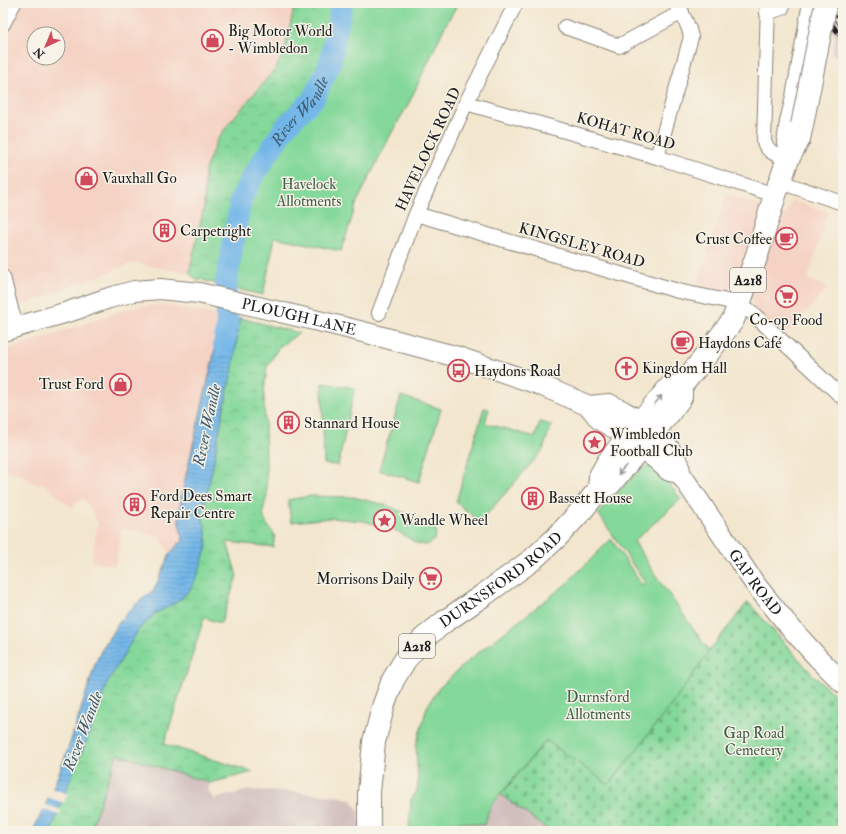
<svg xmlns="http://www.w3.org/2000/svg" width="846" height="834" viewBox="0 0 846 834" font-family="'IM FELL Double Pica',serif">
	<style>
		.built { fill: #f5d2c3; fill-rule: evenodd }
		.industrial { fill: #d1bfbd }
		.green { fill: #84d89a; stroke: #507a5b }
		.cemetery { fill: url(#cemetery-stones); stroke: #507a5b }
		.park { fill: url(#park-crowns); stroke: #507a5b }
		.water { fill: url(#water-rules); stroke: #476982 }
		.pier { fill: #f3e6ce }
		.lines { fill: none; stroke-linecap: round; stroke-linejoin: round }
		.river { stroke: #72b6e8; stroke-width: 22 }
		.street-casing { stroke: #888175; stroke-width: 16 }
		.secondary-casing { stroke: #888175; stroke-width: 22 }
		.primary-casing { stroke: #888175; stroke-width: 24 }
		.street { stroke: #fff; stroke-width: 14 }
		.secondary { stroke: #fff; stroke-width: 20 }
		.primary { stroke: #fff; stroke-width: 22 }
		.rail-casing { stroke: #1c1c1c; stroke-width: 4.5 }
		.rail { stroke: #f7f3e8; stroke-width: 3; stroke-dasharray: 9; stroke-linecap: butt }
		.primary-bridge-casing { stroke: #888175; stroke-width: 24; stroke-linecap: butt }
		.primary-bridge { stroke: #fff; stroke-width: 22 }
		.oneway { stroke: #999 }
		.labels { text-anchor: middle; stroke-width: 3; stroke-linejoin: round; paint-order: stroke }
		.shield { fill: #f7f3e8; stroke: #5e5c59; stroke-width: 1 }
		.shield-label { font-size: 14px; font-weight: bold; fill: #1c1c1c }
		.poi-label { font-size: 15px; fill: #1c1c1c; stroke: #f7f3e8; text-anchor: start }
		.street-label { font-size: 15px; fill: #1c1c1c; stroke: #f7f3e8 }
		.park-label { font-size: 15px; fill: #405e48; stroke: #f7f3e8 }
		.water-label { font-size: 16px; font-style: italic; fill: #3e5a6e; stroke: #f7f3e8 }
	</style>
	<defs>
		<pattern id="cemetery-stones" width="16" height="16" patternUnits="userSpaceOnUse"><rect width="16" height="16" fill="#84d89a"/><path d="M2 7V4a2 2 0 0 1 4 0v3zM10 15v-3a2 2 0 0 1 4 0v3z" fill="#71b984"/></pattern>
		<pattern id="park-crowns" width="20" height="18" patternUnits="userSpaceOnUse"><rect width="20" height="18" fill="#84d89a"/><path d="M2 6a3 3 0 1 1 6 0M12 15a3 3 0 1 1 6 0" fill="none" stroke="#71b984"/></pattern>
		<pattern id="water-rules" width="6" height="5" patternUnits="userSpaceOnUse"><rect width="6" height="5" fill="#72b6e8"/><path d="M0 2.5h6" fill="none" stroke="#629cc6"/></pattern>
	</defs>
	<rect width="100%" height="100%" fill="#f7f3e8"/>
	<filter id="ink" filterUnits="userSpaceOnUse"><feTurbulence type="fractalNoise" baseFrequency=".025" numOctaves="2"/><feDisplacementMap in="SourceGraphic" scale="8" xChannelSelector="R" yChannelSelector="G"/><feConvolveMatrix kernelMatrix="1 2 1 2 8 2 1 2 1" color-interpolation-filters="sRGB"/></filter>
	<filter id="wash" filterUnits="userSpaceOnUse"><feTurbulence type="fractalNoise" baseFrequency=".012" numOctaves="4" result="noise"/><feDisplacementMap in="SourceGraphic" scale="16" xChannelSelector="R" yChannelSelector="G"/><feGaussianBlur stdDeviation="0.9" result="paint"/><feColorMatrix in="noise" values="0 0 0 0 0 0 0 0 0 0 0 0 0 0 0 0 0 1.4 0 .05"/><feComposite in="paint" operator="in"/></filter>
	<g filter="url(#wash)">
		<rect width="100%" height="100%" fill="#f3e6ce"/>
		<path class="built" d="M3,3H295L285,49L276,68L230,122L217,140L205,170L204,207L189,273L133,263L3,313ZM34,34H58V58H34Z
			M727,194L786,215L792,200L828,212L808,279L828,287L785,336L752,309L754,300L729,288L724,292L697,285Z
			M166,305L221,316L213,359L181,497L180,532L183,540L182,544L179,543L170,554L161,538L122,528L115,566L91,562L98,523L85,501L82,499L72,508L45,485L42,483L38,485L30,482L28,478L3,468V408L4,406L3,403V350L52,335L114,313L138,306Z"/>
		<path class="industrial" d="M808,3H843V65L832,52L835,36Z
			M117,754L210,783L208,791L214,799L249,790L282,791L337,796L352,800L359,812L360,831H90Z
			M501,795L550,831H453V822L484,825L490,807Z"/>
		<path class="green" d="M348,3H458L445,26L409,103L393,130L357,202L341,251L275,237L263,295L228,287L238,241L243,233L251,191L257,181L324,92L332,75L340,47Z
			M322,383L355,388L338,465L324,464Z
			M401,396L441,409L419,482L379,470Z
			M484,408L489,409L485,423L535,437L540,422L551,425L543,450L480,522L456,502Z
			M651,465L659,471L681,499L634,541L656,576L709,651L676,699L609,786L546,740L490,807L484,825L463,822H453V831H409L411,800L417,791L418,782L416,746L427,707L439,688L469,660L565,585L611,539L642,585L645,583L598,513L638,471L644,467Z
			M310,496L353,497L386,505L430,524L436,530L435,539L427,545L418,544L397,531L364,521L331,518L291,522L288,500Z"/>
		<path class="cemetery" d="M748,602L813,675L843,702V831H550L501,795L546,740L609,785L676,699L709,651Z"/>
		<path class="park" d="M295,3H348L340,47L332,75L324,92L257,181L251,191L243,233L238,241L228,287L195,278L189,273L204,207L205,170L217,140L230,122L276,68L285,49Z
			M221,316L240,318L299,333L279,347L267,367L264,392L267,497C260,516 263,520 275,535L273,547L227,542L237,576L221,623L204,618L164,744L253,772L210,783L117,754L90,831H33C40,816 47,802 54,786C70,747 82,706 95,665L101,651L117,625L129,611L140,601L154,590L170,554L179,543H182L183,540L179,522L181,497L213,359Z"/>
		<path class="water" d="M221,316L240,318L233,367L223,412L212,471L202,514L206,532L207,546L197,577L189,591L177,602L156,613L138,630L107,684L87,740L75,767L51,831H33C40,816 47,802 54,786C70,747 82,706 95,665L101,651L117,625L129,611L140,601L154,590L170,554L179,543H182L183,540L179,522L181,497L213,359Z"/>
		<path class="pier" d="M51,788L68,794L64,803L47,797Z
			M43,804L61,810L60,815L41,809L40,810Z"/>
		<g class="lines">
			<path class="river" id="s1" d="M224,345L227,327L226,282L241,199L251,179L286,126L314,98L330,63L342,3"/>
		</g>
	</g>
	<g filter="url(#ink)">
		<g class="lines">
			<defs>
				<path id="street" d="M768,3L764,142C768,153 778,155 788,159
					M767,13L782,8
					M3,24L14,3
					M565,27L619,46L682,12
					M466,103L657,157L775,195
					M657,157L691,37C689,25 682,13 675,3
					M780,182L843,203
					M416,214L678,291L727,301L749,310L843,398
					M3,277L12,313L18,326
					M379,313L416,214L466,103L516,3"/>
				<g id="secondary">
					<path id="s2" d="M3,331L71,311L109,298L134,291L160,289L199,293L331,324L371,334L458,357L538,384L589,406L600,420L628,436L657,460L669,471L680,473"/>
					<path id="s3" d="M589,406L609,404L623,411L640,421L654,432L669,448L679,464L680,473L755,584L789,626L818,658L843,683"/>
				</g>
				<g id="primary">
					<path d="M788,143L791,122L797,97L814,3"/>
					<path d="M599,489L600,476L608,462L628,436L670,387L681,386"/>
					<path id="s4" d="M369,831V792L374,742L384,704L393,680L405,660L423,639L444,622L485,594L532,560L556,538L583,509L599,489L610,484L670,412L681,397V386L705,357L733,320L757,255L775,195L788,159L799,139L802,125"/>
				</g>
			</defs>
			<use href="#street" class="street-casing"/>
			<use href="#secondary" class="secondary-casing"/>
			<use href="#primary" class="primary-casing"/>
			<use href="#street" class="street"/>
			<use href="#secondary" class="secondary"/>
			<use href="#primary" class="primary"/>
			<defs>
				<path id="rail" d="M817,3L843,40
					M825,3L843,28"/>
			</defs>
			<use href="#rail" class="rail-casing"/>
			<use href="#rail" class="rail"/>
			<defs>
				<path id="primary-bridge" d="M802,125L826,3"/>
			</defs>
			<use href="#primary-bridge" class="primary-bridge-casing"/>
			<use href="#primary-bridge" class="primary-bridge"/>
		</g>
		<defs><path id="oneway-shaft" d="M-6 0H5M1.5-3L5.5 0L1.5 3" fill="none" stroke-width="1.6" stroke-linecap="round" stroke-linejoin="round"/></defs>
		<g class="oneway">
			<use href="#oneway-shaft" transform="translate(658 400) rotate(-50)"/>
			<use href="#oneway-shaft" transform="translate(622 470) rotate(130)"/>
		</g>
	</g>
	<defs>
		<symbol id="shop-ring" viewBox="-11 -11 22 22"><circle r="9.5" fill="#f7f3e8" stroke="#d1495b" stroke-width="1.5"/><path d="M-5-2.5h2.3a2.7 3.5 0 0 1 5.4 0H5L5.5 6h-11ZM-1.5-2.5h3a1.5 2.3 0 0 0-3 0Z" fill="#d1495b"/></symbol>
		<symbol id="building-ring" viewBox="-11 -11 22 22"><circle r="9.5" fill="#f7f3e8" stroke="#d1495b" stroke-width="1.5"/><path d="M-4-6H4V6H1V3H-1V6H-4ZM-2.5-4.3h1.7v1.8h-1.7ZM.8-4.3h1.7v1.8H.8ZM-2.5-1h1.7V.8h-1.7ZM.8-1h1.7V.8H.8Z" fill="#d1495b"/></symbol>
		<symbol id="cafe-ring" viewBox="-11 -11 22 22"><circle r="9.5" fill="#f7f3e8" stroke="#d1495b" stroke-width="1.5"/><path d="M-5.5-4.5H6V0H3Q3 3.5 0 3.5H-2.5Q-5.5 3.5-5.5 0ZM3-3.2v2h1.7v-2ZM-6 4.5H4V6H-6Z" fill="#d1495b"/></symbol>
		<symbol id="supermarket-ring" viewBox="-11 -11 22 22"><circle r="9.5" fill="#f7f3e8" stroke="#d1495b" stroke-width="1.5"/><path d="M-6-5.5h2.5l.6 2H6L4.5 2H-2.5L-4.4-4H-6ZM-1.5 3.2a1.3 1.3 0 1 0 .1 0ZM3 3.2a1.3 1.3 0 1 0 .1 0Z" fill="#d1495b"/></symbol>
		<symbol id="church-ring" viewBox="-11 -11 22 22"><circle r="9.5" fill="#f7f3e8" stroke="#d1495b" stroke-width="1.5"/><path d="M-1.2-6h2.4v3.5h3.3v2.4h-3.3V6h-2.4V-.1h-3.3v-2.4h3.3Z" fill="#d1495b"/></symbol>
		<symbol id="bus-ring" viewBox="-11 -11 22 22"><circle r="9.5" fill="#f7f3e8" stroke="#d1495b" stroke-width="1.5"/><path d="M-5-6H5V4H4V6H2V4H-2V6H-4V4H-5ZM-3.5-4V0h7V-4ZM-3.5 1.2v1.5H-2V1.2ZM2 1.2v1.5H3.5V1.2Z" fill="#d1495b"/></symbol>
		<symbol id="sight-ring" viewBox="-11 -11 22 22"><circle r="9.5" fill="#f7f3e8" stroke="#d1495b" stroke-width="1.5"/><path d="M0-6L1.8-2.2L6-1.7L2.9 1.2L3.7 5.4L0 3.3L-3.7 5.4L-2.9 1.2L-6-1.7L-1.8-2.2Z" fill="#d1495b"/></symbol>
	</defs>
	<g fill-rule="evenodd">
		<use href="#shop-ring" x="200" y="28" width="25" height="25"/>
		<use href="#shop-ring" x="74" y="166" width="25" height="25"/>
		<use href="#building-ring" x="152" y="218" width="25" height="25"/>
		<use href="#cafe-ring" x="774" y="226" width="25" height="25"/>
		<use href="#supermarket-ring" x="774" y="284" width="25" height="25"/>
		<use href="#cafe-ring" x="670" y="330" width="25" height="25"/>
		<use href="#church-ring" x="614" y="356" width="25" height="25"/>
		<use href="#bus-ring" x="446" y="358" width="25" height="25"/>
		<use href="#shop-ring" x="108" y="372" width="25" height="25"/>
		<use href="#building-ring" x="276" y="410" width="25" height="25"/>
		<use href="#sight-ring" x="582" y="430" width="25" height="25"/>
		<use href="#building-ring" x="520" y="486" width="25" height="25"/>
		<use href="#building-ring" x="122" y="492" width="25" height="25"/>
		<use href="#sight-ring" x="372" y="508" width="25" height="25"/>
		<use href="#supermarket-ring" x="418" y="566" width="25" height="25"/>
	</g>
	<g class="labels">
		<g class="shield">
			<rect x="730" y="268" width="36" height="24" rx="3"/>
			<rect x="399" y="634" width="36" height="24" rx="3"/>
		</g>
		<g class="shield-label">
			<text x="748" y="285">A218</text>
			<text x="417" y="651">A218</text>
		</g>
		<g class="poi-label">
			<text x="228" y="36">Big Motor World<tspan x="228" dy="17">- Wimbledon</tspan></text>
			<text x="102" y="183">Vauxhall Go</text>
			<text x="180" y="236">Carpetright</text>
			<text x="772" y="244" text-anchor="end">Crust Coffee</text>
			<text x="786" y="325" text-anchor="middle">Co-op Food</text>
			<text x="698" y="348">Haydons Café</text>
			<text x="642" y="373">Kingdom Hall</text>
			<text x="474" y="376">Haydons Road</text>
			<text x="104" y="389" text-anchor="end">Trust Ford</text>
			<text x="304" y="428">Stannard House</text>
			<text x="610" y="439">Wimbledon<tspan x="610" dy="17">Football Club</tspan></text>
			<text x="150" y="501">Ford Dees Smart<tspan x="150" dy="17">Repair Centre</tspan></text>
			<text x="548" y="503">Bassett House</text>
			<text x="400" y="525">Wandle Wheel</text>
			<text x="414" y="584" text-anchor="end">Morrisons Daily</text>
		</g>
		<g class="street-label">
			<text transform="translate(626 131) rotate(16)" y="5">KOHAT ROAD</text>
			<text transform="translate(428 149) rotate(-65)" y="5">HAVELOCK ROAD</text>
			<text transform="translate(582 245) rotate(16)" y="5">KINGSLEY ROAD</text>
			<text dy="5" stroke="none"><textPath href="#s2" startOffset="305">PLOUGH LANE</textPath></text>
			<text dy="5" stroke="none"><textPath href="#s4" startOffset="303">DURNSFORD ROAD</textPath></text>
			<text dy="5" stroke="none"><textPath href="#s3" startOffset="256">GAP ROAD</textPath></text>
		</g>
		<g class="park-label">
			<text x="309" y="189">Havelock<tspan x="309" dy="17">Allotments</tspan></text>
			<text x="598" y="702">Durnsford<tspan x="598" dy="17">Allotments</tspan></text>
			<text x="754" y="738">Gap Road<tspan x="754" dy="17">Cemetery</tspan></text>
		</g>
		<g class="water-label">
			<text dy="6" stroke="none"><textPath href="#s1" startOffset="254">River Wandle</textPath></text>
			<text transform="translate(206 425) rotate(-78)" y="6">River Wandle</text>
			<text transform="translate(82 731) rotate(-69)" y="6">River Wandle</text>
		</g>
	</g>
	<rect width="846" height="834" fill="none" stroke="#f7f3e8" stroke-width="16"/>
	<g transform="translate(46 46) rotate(224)"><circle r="19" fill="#f7f3e8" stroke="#9f9d96"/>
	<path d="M0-3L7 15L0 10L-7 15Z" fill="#d1495b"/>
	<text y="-6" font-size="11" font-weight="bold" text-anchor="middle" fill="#1c1c1c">N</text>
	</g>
</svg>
